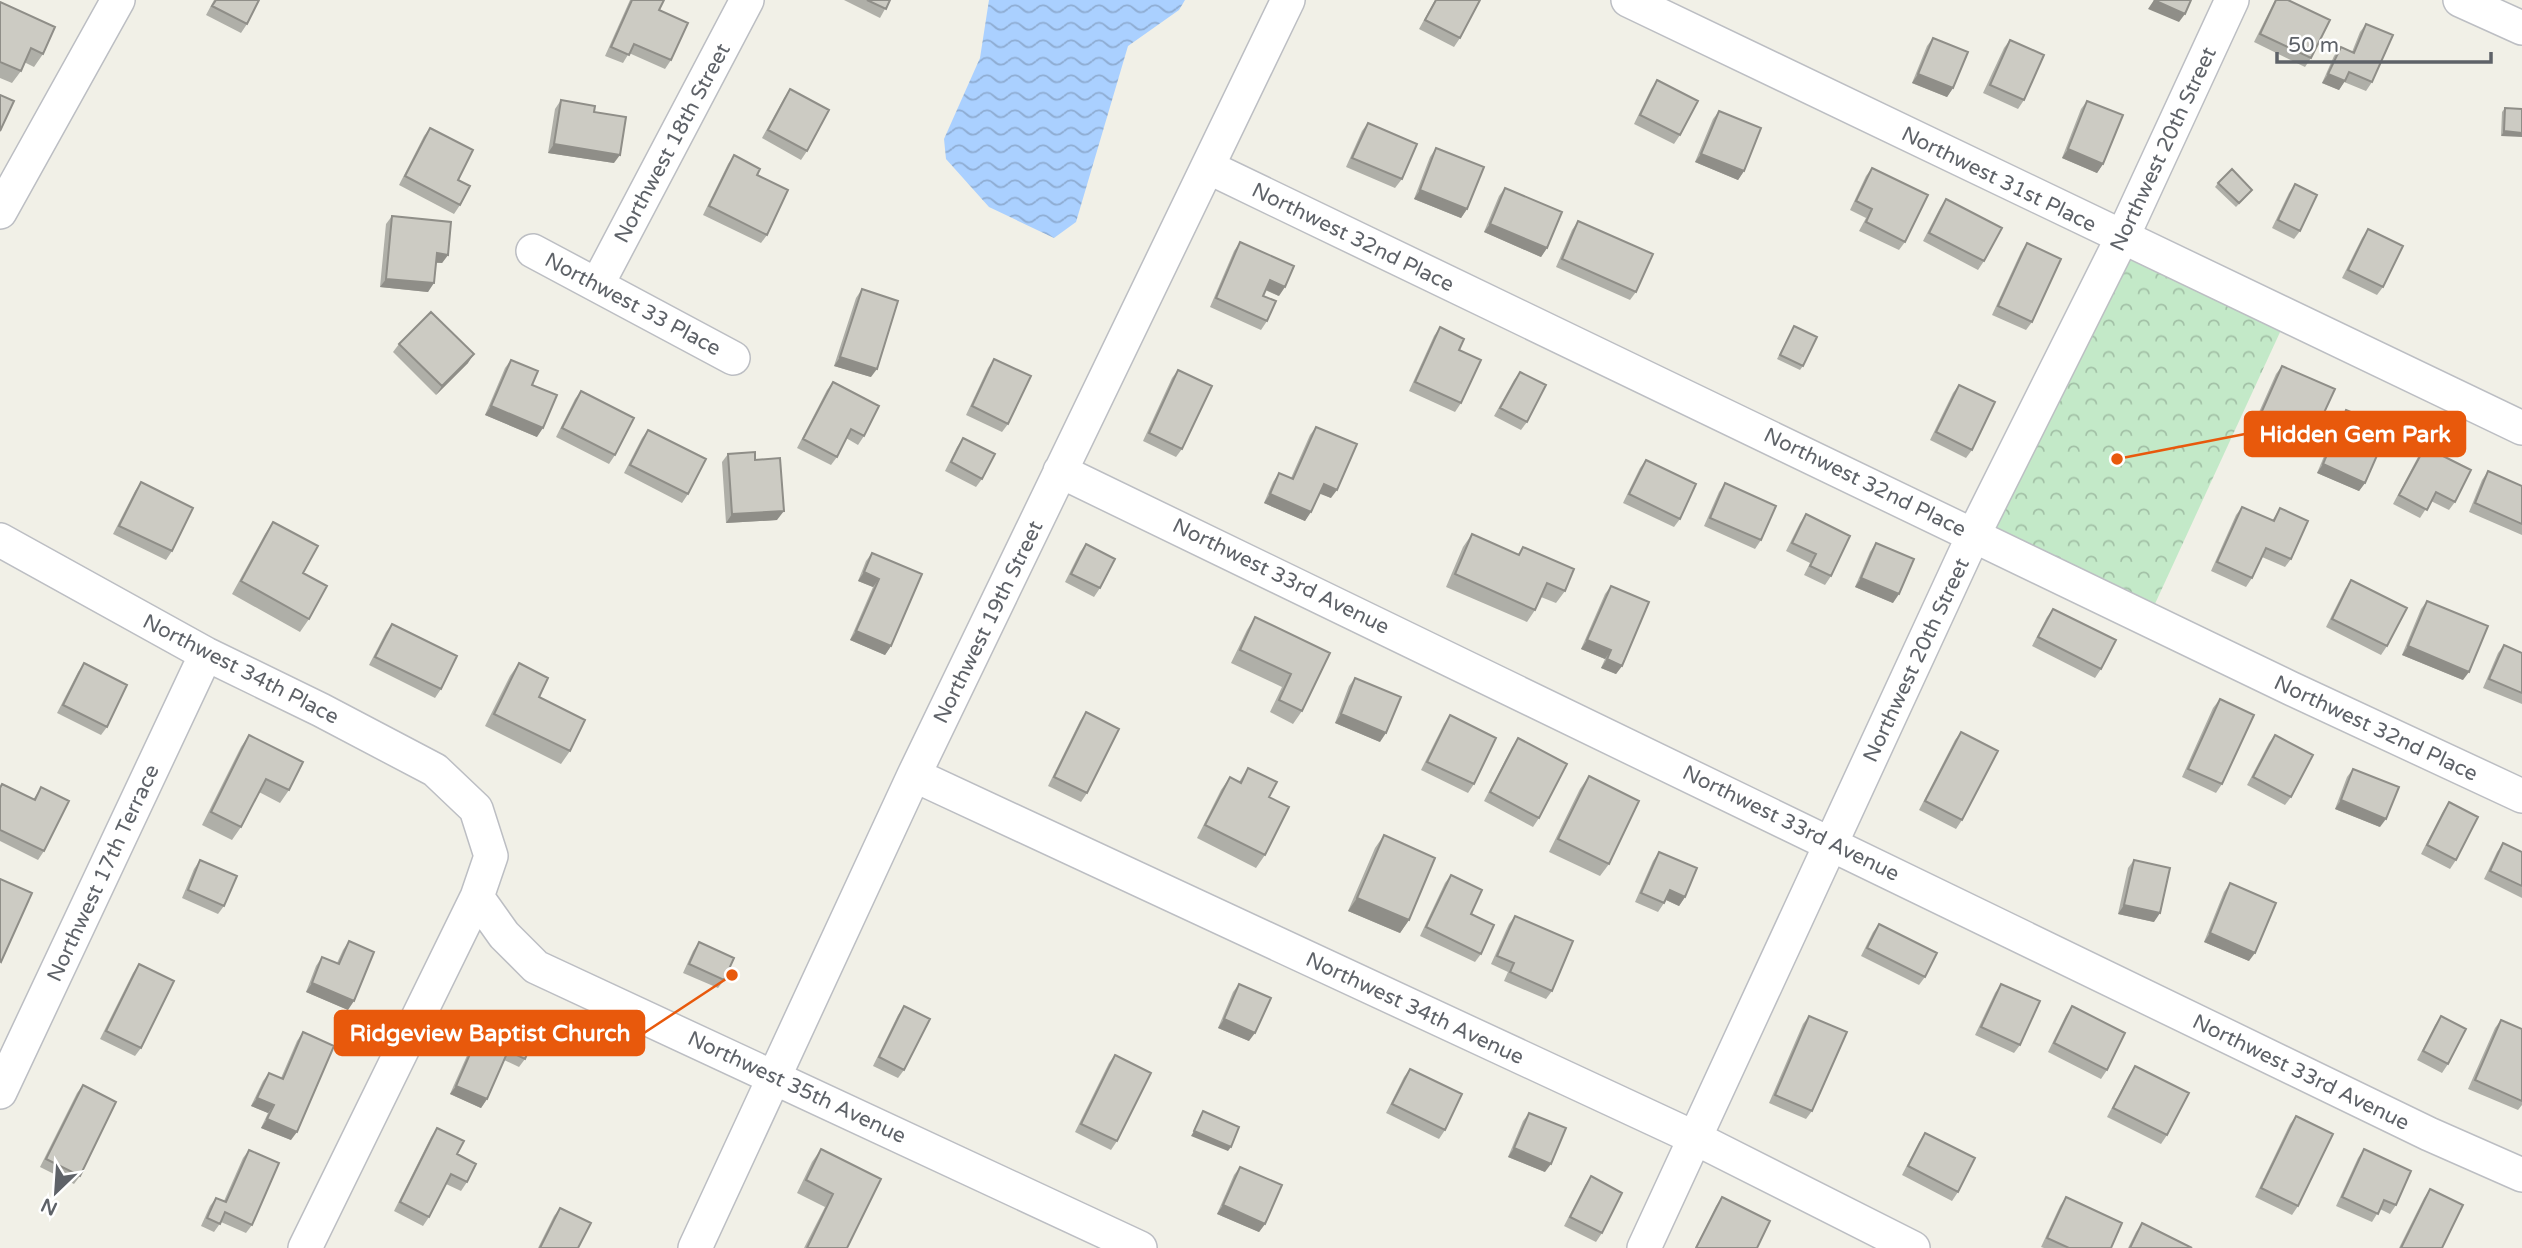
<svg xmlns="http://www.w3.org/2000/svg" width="2522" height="1248" viewBox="0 0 2522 1248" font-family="'Varela Round',sans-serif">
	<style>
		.forest { fill: url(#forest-crowns) }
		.water { fill: url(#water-waves) }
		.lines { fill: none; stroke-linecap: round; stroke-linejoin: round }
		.street-casing { stroke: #bcbec3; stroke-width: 36 }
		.street { stroke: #fff; stroke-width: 33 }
		.wall { fill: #afafa8 }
		.shaded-wall { fill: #8f8e88 }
		.building { fill: #cccbc3; stroke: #8f8e88; stroke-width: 2 }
		.labels { text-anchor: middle; stroke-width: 5; stroke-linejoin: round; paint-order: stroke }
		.street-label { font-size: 21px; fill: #5e6268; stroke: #fff }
		.leader { fill: none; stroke: #e8590c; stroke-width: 2.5 }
		.callout-dot { fill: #e8590c; stroke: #fff; stroke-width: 2.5 }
		.callout { fill: #e8590c; stroke: #e8590c; stroke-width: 2.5 }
		.callout-label { font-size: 23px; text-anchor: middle; font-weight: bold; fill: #fff }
	</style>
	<defs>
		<pattern id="forest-crowns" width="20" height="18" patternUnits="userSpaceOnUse" patternTransform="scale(1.75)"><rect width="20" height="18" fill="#c3e9c8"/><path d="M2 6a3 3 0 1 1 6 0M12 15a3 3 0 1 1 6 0" fill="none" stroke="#a2c0a6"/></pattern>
		<pattern id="water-waves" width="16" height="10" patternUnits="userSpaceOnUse" patternTransform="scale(1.75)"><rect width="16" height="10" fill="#aad0ff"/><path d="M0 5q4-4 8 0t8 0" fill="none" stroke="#8eacd2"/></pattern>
	</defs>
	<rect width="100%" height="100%" fill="#f1f0e7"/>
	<path class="forest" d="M2122,238L2287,317L2148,619L1974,534Z"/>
	<path class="water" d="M989,0H1185L1179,10L1128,46L1076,222L1054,238L989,207L946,159L944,139L980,58Z"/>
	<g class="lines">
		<defs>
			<path id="street" d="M1628,0L2522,428
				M2460,0L2522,28
				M1208,167L2290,688L2522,796
				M0,212L118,0
				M533,251L733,358
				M597,285L747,0
				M1060,471L2429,1134L2522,1175
				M0,540L206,654L321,710L435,770L476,809L491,856L477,897L305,1248
				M914,775L1695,1138L1913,1248
				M477,897L504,935L536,967L1140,1248
				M0,1092L206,654
				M695,1248L914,775L1288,0
				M1644,1248L1974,534L2122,238L2232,0"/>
		</defs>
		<use href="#street" class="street-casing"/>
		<use href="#street" class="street"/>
	</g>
	<path class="wall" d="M214,0H259L247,24L241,33L206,15Z
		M630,0H664L659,10L671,60L665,69L629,53L623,63L605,56Z
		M844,0H890L880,18Z
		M1435,0H1480L1460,38L1454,47L1419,29Z
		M2275,0H2288L2311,58L2305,67L2254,42Z
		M0,2L43,54L34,67L24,62L21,71L12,83L0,78Z
		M2366,24L2372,82L2366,91L2344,82L2339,90L2322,83L2334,56L2341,47L2352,52L2360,32Z
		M1933,38L1953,88L1947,97L1912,83L1927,46Z
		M2010,40L2024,100L2018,109L1983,93L2004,48Z
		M1657,80L1680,135L1674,144L1634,124L1651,89Z
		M790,89L807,151L801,160L762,138L784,98Z
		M561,100L594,112L614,163L548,153L555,109Z
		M2087,101L2103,164L2097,173L2062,158L2081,109Z
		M2505,108L2522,109L2501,136L2502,112Z
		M1719,111L1744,171L1738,180L1695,162L1713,119Z
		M1368,123L1402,179L1395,188L1346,167L1362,131Z
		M430,128L458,180L460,205L454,214L399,185L424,136Z
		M1436,148L1467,209L1461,218L1414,199L1430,157Z
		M734,155L757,175L767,235L761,243L703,215L728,164Z
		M1872,168L1905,242L1899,250L1859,231L1866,218L1850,210L1866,176Z
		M2218,183L2252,190L2236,207L2215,187Z
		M2295,184L2300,231L2294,239L2272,228L2289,193Z
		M1505,188L1547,248L1541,257L1484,232L1499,196Z
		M1946,199L1984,261L1978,270L1923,241L1940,208Z
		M392,216L448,255L442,263H436L428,292L380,287L386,224Z
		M1578,221L1636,292L1630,300L1556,267L1572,230Z
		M2368,229L2383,287L2377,295L2342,278L2362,238Z
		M1240,242L1279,296L1265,290L1263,296L1267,321L1261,330L1210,307L1234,251Z
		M2027,243L2032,322L2026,330L1992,315L2021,252Z
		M862,289L871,377L834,366L856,298Z
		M1794,326L1803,366L1800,370L1777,359Z
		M1440,327L1459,350L1461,403L1455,412L1409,391L1434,336Z
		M399,344L468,363L436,395L393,352Z
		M994,359L1008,424L1002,432L966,415L988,368Z
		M511,360L532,385L537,437L485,415L505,368Z
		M2282,366L2310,443L2304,452L2252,428L2276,374Z
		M1178,370L1182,449L1176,457L1143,441L1172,378Z
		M1520,372L1527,422L1521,430L1494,416L1514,380Z
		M833,382L864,436L858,445L846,438L837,457L831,465L797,448L827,390Z
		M1959,385L1972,450L1966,458L1930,440L1953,393Z
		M581,391L615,455L609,464L556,437L575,399Z
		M2346,410L2365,483L2359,491L2317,473L2340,418Z
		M1316,427L1331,498L1320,493L1305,521L1264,503L1273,482L1279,473L1291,478L1310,435Z
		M648,430L688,494L682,503L624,473L642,438Z
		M963,438L982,479L976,487L945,471L957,447Z
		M2425,447L2455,502L2449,510L2431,501L2420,518L2393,504L2419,455Z
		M728,454L755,460L777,520L726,523L722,462Z
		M1646,460L1680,519L1674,527L1623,503L1640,468Z
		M2488,471L2522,486V535L2469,512L2482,480Z
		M141,482L172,551L166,560L113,534L135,491Z
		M1725,483L1761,540L1755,549L1704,526L1719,492Z
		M2242,507L2272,521L2280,508L2291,559L2285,567L2262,557L2252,578L2246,587L2211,571L2236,515Z
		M1806,514L1831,576L1825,585L1804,575L1810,563L1786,551L1800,523Z
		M273,522L303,573L309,619L300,632L232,594L265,534Z
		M1472,534L1518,555L1523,547L1565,591L1556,603L1541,597L1535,610L1527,622L1446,587L1463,547Z
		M1876,543L1893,603L1855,587L1870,552Z
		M1086,544L1100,588L1094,597L1065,582L1080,552Z
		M872,553L891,646L885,655L850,640L873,587L858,581L866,561Z
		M2351,580L2387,646L2381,655L2326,627L2345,589Z
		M1611,586L1622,666L1616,674L1601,668L1605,659L1581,649L1605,594Z
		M2427,601L2463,680L2402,655L2421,609Z
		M2053,609L2101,669L2095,678L2032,646L2047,617Z
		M1255,617L1330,653L1302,711L1293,724L1270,712L1282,687L1231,663L1247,630Z
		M392,624L441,689L435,698L369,665L386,632Z
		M2504,645L2522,653V704L2483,688L2498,653Z
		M84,663L107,727L101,735L57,713L78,672Z
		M519,663L570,751L561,764L485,726L510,676Z
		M1355,678L1380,742L1335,723L1349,686Z
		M2220,699L2222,784L2216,793L2182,777L2213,708Z
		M1086,712L1087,793L1081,802L1048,786L1080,721Z
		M1450,715L1474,784L1468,793L1421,770L1444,724Z
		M1961,732L1962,820L1956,829L1919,810L1955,740Z
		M249,735L289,790L280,803L259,792L241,827L232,840L202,825L241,747Z
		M2275,735L2291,797L2285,805L2247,785L2269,743Z
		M1518,738L1539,818L1533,827L1484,801L1512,747Z
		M1248,768L1269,797L1265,855L1256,868L1197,838L1221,790L1230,777L1239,782Z
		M2353,769L2380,827L2335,809L2347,777Z
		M1589,776L1609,864L1600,876L1549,852L1580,789Z
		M0,787L33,800L41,787L44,851L38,860L0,841Z
		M2449,802L2456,860L2450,869L2421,854L2443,811Z
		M1384,835L1409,920L1400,933L1348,911L1375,848Z
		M2503,843L2522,852V898L2484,879L2497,852Z
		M1659,852L1685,897L1679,906L1666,900L1658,912L1635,902L1653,861Z
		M200,860L224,906L218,914L182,898L194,869Z
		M2134,860L2154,922L2118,914L2128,868Z
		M1451,875L1471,914L1481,954L1475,962L1420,936L1445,883Z
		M2230,883L2249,961L2204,942L2224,892Z
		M1515,916L1552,991L1546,999L1504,981L1508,972L1491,964L1509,924Z
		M1879,924L1925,977L1919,985L1861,956L1873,932Z
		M349,941L348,1010L306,992L316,966L322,957L337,963L343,950Z
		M699,942L724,980L718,988L683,973L693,951Z
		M139,964L141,1048L135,1056L100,1039L133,973Z
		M1239,984L1249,1041L1218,1028L1233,992Z
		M2001,984L2020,1045L2014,1053L1975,1035L1995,993Z
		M904,1006V1070L898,1078L873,1066L898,1015Z
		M2072,1006L2107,1070L2101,1079L2048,1052L2066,1015Z
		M1809,1016L1812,1111L1806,1119L1769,1103L1803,1024Z
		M2441,1016L2448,1064L2442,1073L2417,1060L2435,1025Z
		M2501,1020L2522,1029V1105L2518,1110L2468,1089L2495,1028Z
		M483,1024L509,1036L516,1024L525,1059L519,1067L504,1060L487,1099L481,1108L450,1094L477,1033Z
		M303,1032L291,1140L261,1128L268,1113L251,1106L263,1081L269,1073L281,1078L297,1041Z
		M1115,1055L1117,1141L1111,1150L1075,1132L1109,1063Z
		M2135,1066L2167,1135L2161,1144L2107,1117L2129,1075Z
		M1410,1069L1445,1130L1439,1139L1386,1113L1404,1077Z
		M83,1085L80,1176L74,1184L40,1167L77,1093Z
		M1529,1113L1545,1172L1508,1157L1523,1121Z
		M2296,1116L2298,1206L2292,1215L2255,1197L2290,1124Z
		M437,1128L457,1154L467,1182L461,1191L446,1184L429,1217L423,1226L394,1211L431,1137Z
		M1925,1133L1958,1192L1952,1201L1902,1175L1919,1142Z
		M821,1149L847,1248H804L825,1207L797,1193L812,1162Z
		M2364,1149L2396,1205L2390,1214L2380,1209L2372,1222L2336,1206L2358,1158Z
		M249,1150L252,1225L246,1233L221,1222L214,1232L201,1226L210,1206L216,1198L224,1201L243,1158Z
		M1240,1167L1265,1224L1259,1232L1217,1214L1234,1175Z
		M1591,1176L1602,1233L1596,1242L1564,1226L1585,1185Z
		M2430,1189L2442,1248H2399L2424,1198Z
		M1722,1197L1757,1248H1695L1716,1206Z
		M2066,1197L2111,1248H2044L2041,1247L2060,1206Z
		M560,1208L578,1248H538L554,1216Z
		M2142,1223L2192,1248H2128L2136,1232Z"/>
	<path class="shaded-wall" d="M2154,0L2185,14L2179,22L2148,9Z
		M1918,74L1953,88L1947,97L1912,83Z
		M2328,74L2345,81L2339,90L2322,83Z
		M2504,131L2522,133V137L2501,136Z
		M554,144L620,155L614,163L548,153Z
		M2068,149L2103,164L2097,173L2062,158Z
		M1701,154L1744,171L1738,180L1695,162Z
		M1420,190L1467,209L1461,218L1414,199Z
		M1490,224L1547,248L1541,257L1484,232Z
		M437,253L448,255L442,263L431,262Z
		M386,279L434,283L428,292L380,287Z
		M1270,280L1285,287L1279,296L1264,289Z
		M474,354L468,363L436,395L442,386Z
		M840,357L877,369L871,377L834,366Z
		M491,406L543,428L537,437L485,415Z
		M2323,464L2365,483L2359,491L2317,473Z
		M1324,484L1337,490L1331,498L1318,493Z
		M1270,494L1311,512L1305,521L1264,503Z
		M784,511L777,520L726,523L732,514Z
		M864,572L879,579L873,587L858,581Z
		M1861,578L1899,594L1893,603L1855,587Z
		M856,631L891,646L885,655L850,640Z
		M1587,640L1611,650L1605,659L1581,649Z
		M2408,646L2469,672L2463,680L2402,655Z
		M1607,659L1622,666L1616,674L1601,668Z
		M1341,714L1386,733L1380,742L1335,723Z
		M2341,800L2386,819L2380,827L2335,809Z
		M1670,890L1685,897L1679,906L1664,899Z
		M1357,898L1409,920L1400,933L1348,911Z
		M2124,905L2160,913L2154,922L2118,914Z
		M2210,933L2255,953L2249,961L2204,942Z
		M312,983L354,1001L348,1010L306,992Z
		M1224,1019L1255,1033L1249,1041L1218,1028Z
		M456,1086L487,1099L481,1108L450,1094Z
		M257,1098L274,1105L268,1113L251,1106Z
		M267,1119L297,1132L291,1140L261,1128Z
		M1194,1131L1231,1147L1228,1151L1191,1136Z
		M1514,1148L1551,1164L1545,1172L1508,1157Z
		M1223,1205L1265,1224L1259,1232L1217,1214Z"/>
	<path class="building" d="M216,0H259L247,24L212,6Z
		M632,0H664L659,10L688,23L671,60L634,44L629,55L611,47Z
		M867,0H890L886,9Z
		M1436,0H1480L1460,38L1425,20Z
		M2154,0H2191L2185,14Z
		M2276,0H2288L2330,20L2311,58L2260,34Z
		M0,2L55,27L43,54L31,48L21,71L0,62Z
		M2366,24L2393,35L2372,82L2349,72L2345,81L2328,74L2341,47L2354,53Z
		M1933,38L1968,52L1953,88L1918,74Z
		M2010,40L2044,55L2024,100L1990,85Z
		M1657,80L1698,101L1680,135L1640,115Z
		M790,89L829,110L807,151L768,130Z
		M0,95L14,101L0,131Z
		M561,100L595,106L594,112L626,117L620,155L554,144Z
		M2087,101L2123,115L2103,164L2068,149Z
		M2505,108L2522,109V133L2504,131Z
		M1719,111L1761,128L1744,171L1701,154Z
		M1368,123L1417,144L1402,179L1352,158Z
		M430,128L473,150L458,180L470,186L460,205L405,176Z
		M1436,148L1484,167L1467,209L1420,190Z
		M734,155L760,169L757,175L788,190L767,235L709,206Z
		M1872,168L1928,195L1905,242L1866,222L1872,209L1856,201Z
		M2232,169L2252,190L2239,203L2218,183Z
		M2295,184L2317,195L2300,231L2278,220Z
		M1505,188L1562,212L1547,248L1490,224Z
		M1946,199L2002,228L1984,261L1929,233Z
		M392,216L451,222L448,255L437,253L434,283L386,279Z
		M1578,221L1653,254L1636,292L1562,259Z
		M2368,229L2403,246L2383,287L2348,270Z
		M1240,242L1294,266L1285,287L1270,280L1263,296L1276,301L1267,321L1216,298Z
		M2027,243L2061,259L2032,322L1998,306Z
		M862,289L898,301L877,369L840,357Z
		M431,312L474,354L442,386L399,344Z
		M1794,326L1817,337L1803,366L1780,355Z
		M1440,327L1464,339L1459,350L1481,360L1461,403L1415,382Z
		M994,359L1031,376L1008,424L972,406Z
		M511,360L538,371L532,385L557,395L543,428L491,406Z
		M2282,366L2335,389L2310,443L2258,420Z
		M1178,370L1212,386L1182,449L1149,433Z
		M1520,372L1546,385L1527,422L1500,408Z
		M833,382L879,406L864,436L851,429L837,457L803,439Z
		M1959,385L1995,402L1972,450L1936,432Z
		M581,391L634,418L615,455L562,428Z
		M2346,410L2389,428L2365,483L2323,464Z
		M1316,427L1357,444L1337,490L1324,484L1311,512L1270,494L1279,473L1293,479Z
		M648,430L706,459L688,494L630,465Z
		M963,438L995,454L982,479L951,462Z
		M2425,447L2471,470L2455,502L2436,492L2427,510L2399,495Z
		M755,452V460L780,458L784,511L732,514L728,454Z
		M1646,460L1696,484L1680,519L1629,494Z
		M2488,471L2522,486V524L2475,503Z
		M141,482L193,508L172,551L119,526Z
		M1725,483L1776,506L1761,540L1710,518Z
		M2242,507L2274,521L2280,508L2308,521L2291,559L2266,548L2252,578L2217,562Z
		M1806,514L1850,536L1831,576L1810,566L1816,554L1792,543Z
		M273,522L318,546L303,573L327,586L309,619L241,581Z
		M1472,534L1519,555L1523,547L1574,569L1565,591L1547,583L1535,610L1455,574Z
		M1876,543L1914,559L1899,594L1861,578Z
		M1086,544L1115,559L1100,588L1071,574Z
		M872,553L922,574L891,646L856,631L879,579L864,572Z
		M2351,580L2407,608L2387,646L2332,619Z
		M1611,586L1649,602L1622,666L1607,659L1611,650L1587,640Z
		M2427,601L2488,626L2469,672L2408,646Z
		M2053,609L2116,640L2101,669L2038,637Z
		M1255,617L1330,653L1302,711L1279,700L1291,674L1240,650Z
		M392,624L457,656L441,689L375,657Z
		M2504,645L2522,653V693L2489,679Z
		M84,663L127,685L107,727L63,705Z
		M519,663L548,678L539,697L585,720L570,751L494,714Z
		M1355,678L1401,697L1386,733L1341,714Z
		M2220,699L2254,715L2222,784L2188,769Z
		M1086,712L1119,729L1087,793L1054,777Z
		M1450,715L1496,738L1474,784L1427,762Z
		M1961,732L1998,751L1962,820L1925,801Z
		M249,735L303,762L289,790L266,779L241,827L211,812Z
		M2275,735L2313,755L2291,797L2253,777Z
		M1518,738L1567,764L1539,818L1490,792Z
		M1248,768L1277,782L1269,797L1289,807L1265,855L1205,825L1230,777L1241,783Z
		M2353,769L2399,787L2386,819L2341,800Z
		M1589,776L1639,801L1609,864L1558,839Z
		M2,784L35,800L41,787L69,801L44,851L0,830V788Z
		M2449,802L2478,817L2456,860L2427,845Z
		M1384,835L1435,858L1409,920L1357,898Z
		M2503,843L2522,852V886L2490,871Z
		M1659,852L1697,868L1685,897L1670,890L1664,903L1641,893Z
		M200,860L237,876L224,906L188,890Z
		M2134,860L2170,868L2160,913L2124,905Z
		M1451,875L1482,890L1471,914L1494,925L1481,954L1426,927Z
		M0,879L32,893L1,962L0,961Z
		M2230,883L2276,903L2255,953L2210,933Z
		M1515,916L1573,941L1552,991L1510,972L1514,963L1497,956Z
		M1879,924L1937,953L1925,977L1867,948Z
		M349,941L374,952L354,1001L312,983L322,957L339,964Z
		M699,942L734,958L724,980L689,964Z
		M139,964L174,981L141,1048L106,1031Z
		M1239,984L1271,998L1255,1033L1224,1019Z
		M2001,984L2040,1001L2020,1045L1981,1027Z
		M904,1006L930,1019L904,1070L879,1057Z
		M2072,1006L2125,1033L2107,1070L2054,1043Z
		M1809,1016L1847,1032L1812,1111L1775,1095Z
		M2441,1016L2466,1029L2448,1064L2423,1051Z
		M2501,1020L2522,1029V1101L2475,1080Z
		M483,1024L511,1036L516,1024L536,1034L525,1059L508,1051L487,1099L456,1086Z
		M303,1032L334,1046L297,1132L267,1119L274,1105L257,1098L269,1073L283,1079Z
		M1115,1055L1151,1073L1117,1141L1081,1124Z
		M2135,1066L2189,1093L2167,1135L2113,1108Z
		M1410,1069L1462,1094L1445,1130L1392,1104Z
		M83,1085L116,1102L80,1176L46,1159Z
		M1203,1111L1239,1127L1231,1147L1194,1131Z
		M1529,1113L1566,1128L1551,1164L1514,1148Z
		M2296,1116L2333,1134L2298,1206L2261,1188Z
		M437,1128L464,1141L457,1154L476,1164L467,1182L451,1174L429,1217L400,1202Z
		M1925,1133L1975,1158L1958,1192L1908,1166Z
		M821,1149L881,1179L847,1248H807L833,1194L806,1180Z
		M2364,1149L2411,1171L2396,1205L2384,1200L2378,1214L2342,1197Z
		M249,1150L279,1163L252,1225L225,1212L220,1224L207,1218L216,1198L226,1202Z
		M1240,1167L1282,1185L1265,1224L1223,1205Z
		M1591,1176L1622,1193L1602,1233L1570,1217Z
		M2430,1189L2463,1205L2442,1248H2401Z
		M1722,1197L1770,1221L1757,1248H1696Z
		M2066,1197L2122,1223L2111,1248H2069L2047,1238Z
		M560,1208L591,1223L578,1248H540Z
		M2142,1223L2192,1248H2130Z"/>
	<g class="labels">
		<g class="street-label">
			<text transform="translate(672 143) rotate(-62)" y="7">Northwest 18th Street</text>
			<text transform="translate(2163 149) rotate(-65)" y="7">Northwest 20th Street</text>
			<text transform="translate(1999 179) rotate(26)" y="7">Northwest 31st Place</text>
			<text transform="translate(1353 237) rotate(26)" y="7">Northwest 32nd Place</text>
			<text transform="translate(633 304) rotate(28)" y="7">Northwest 33 Place</text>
			<text transform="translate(1865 482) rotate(26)" y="7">Northwest 32nd Place</text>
			<text transform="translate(1281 576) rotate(26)" y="7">Northwest 33rd Avenue</text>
			<text transform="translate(988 622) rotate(-64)" y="7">Northwest 19th Street</text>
			<text transform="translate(1916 660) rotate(-65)" y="7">Northwest 20th Street</text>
			<text transform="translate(241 669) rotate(27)" y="7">Northwest 34th Place</text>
			<text transform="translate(2376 728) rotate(25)" y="7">Northwest 32nd Place</text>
			<text transform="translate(1791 823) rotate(26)" y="7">Northwest 33rd Avenue</text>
			<text transform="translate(103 873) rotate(-65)" y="7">Northwest 17th Terrace</text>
			<text transform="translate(1415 1008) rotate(25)" y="7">Northwest 34th Avenue</text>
			<text transform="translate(2301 1072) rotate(26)" y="7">Northwest 33rd Avenue</text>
			<text transform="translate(797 1087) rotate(25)" y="7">Northwest 35th Avenue</text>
		</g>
	</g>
	<path class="leader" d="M2117 459L2245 434M732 975L644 1033"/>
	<g class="callout-dot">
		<circle cx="2117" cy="459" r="7"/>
		<circle cx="732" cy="975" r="7"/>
	</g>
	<g class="callout">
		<rect x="2245" y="412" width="220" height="44" rx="7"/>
		<rect x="335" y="1011" width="309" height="44" rx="7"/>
	</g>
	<g class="callout-label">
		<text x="2355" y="442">Hidden Gem Park</text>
		<text x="490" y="1041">Ridgeview Baptist Church</text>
	</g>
	<g transform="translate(56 1192) rotate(205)" stroke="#ffffff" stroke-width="5" paint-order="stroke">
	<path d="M0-5L12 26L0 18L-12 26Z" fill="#5e6268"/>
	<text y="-10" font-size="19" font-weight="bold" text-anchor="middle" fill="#5e6268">N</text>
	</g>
	<path d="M2277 52v10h214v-10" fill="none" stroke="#5e6268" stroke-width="3.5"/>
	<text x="2288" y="52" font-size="21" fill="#5e6268" stroke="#ffffff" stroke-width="5" paint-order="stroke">50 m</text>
</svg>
